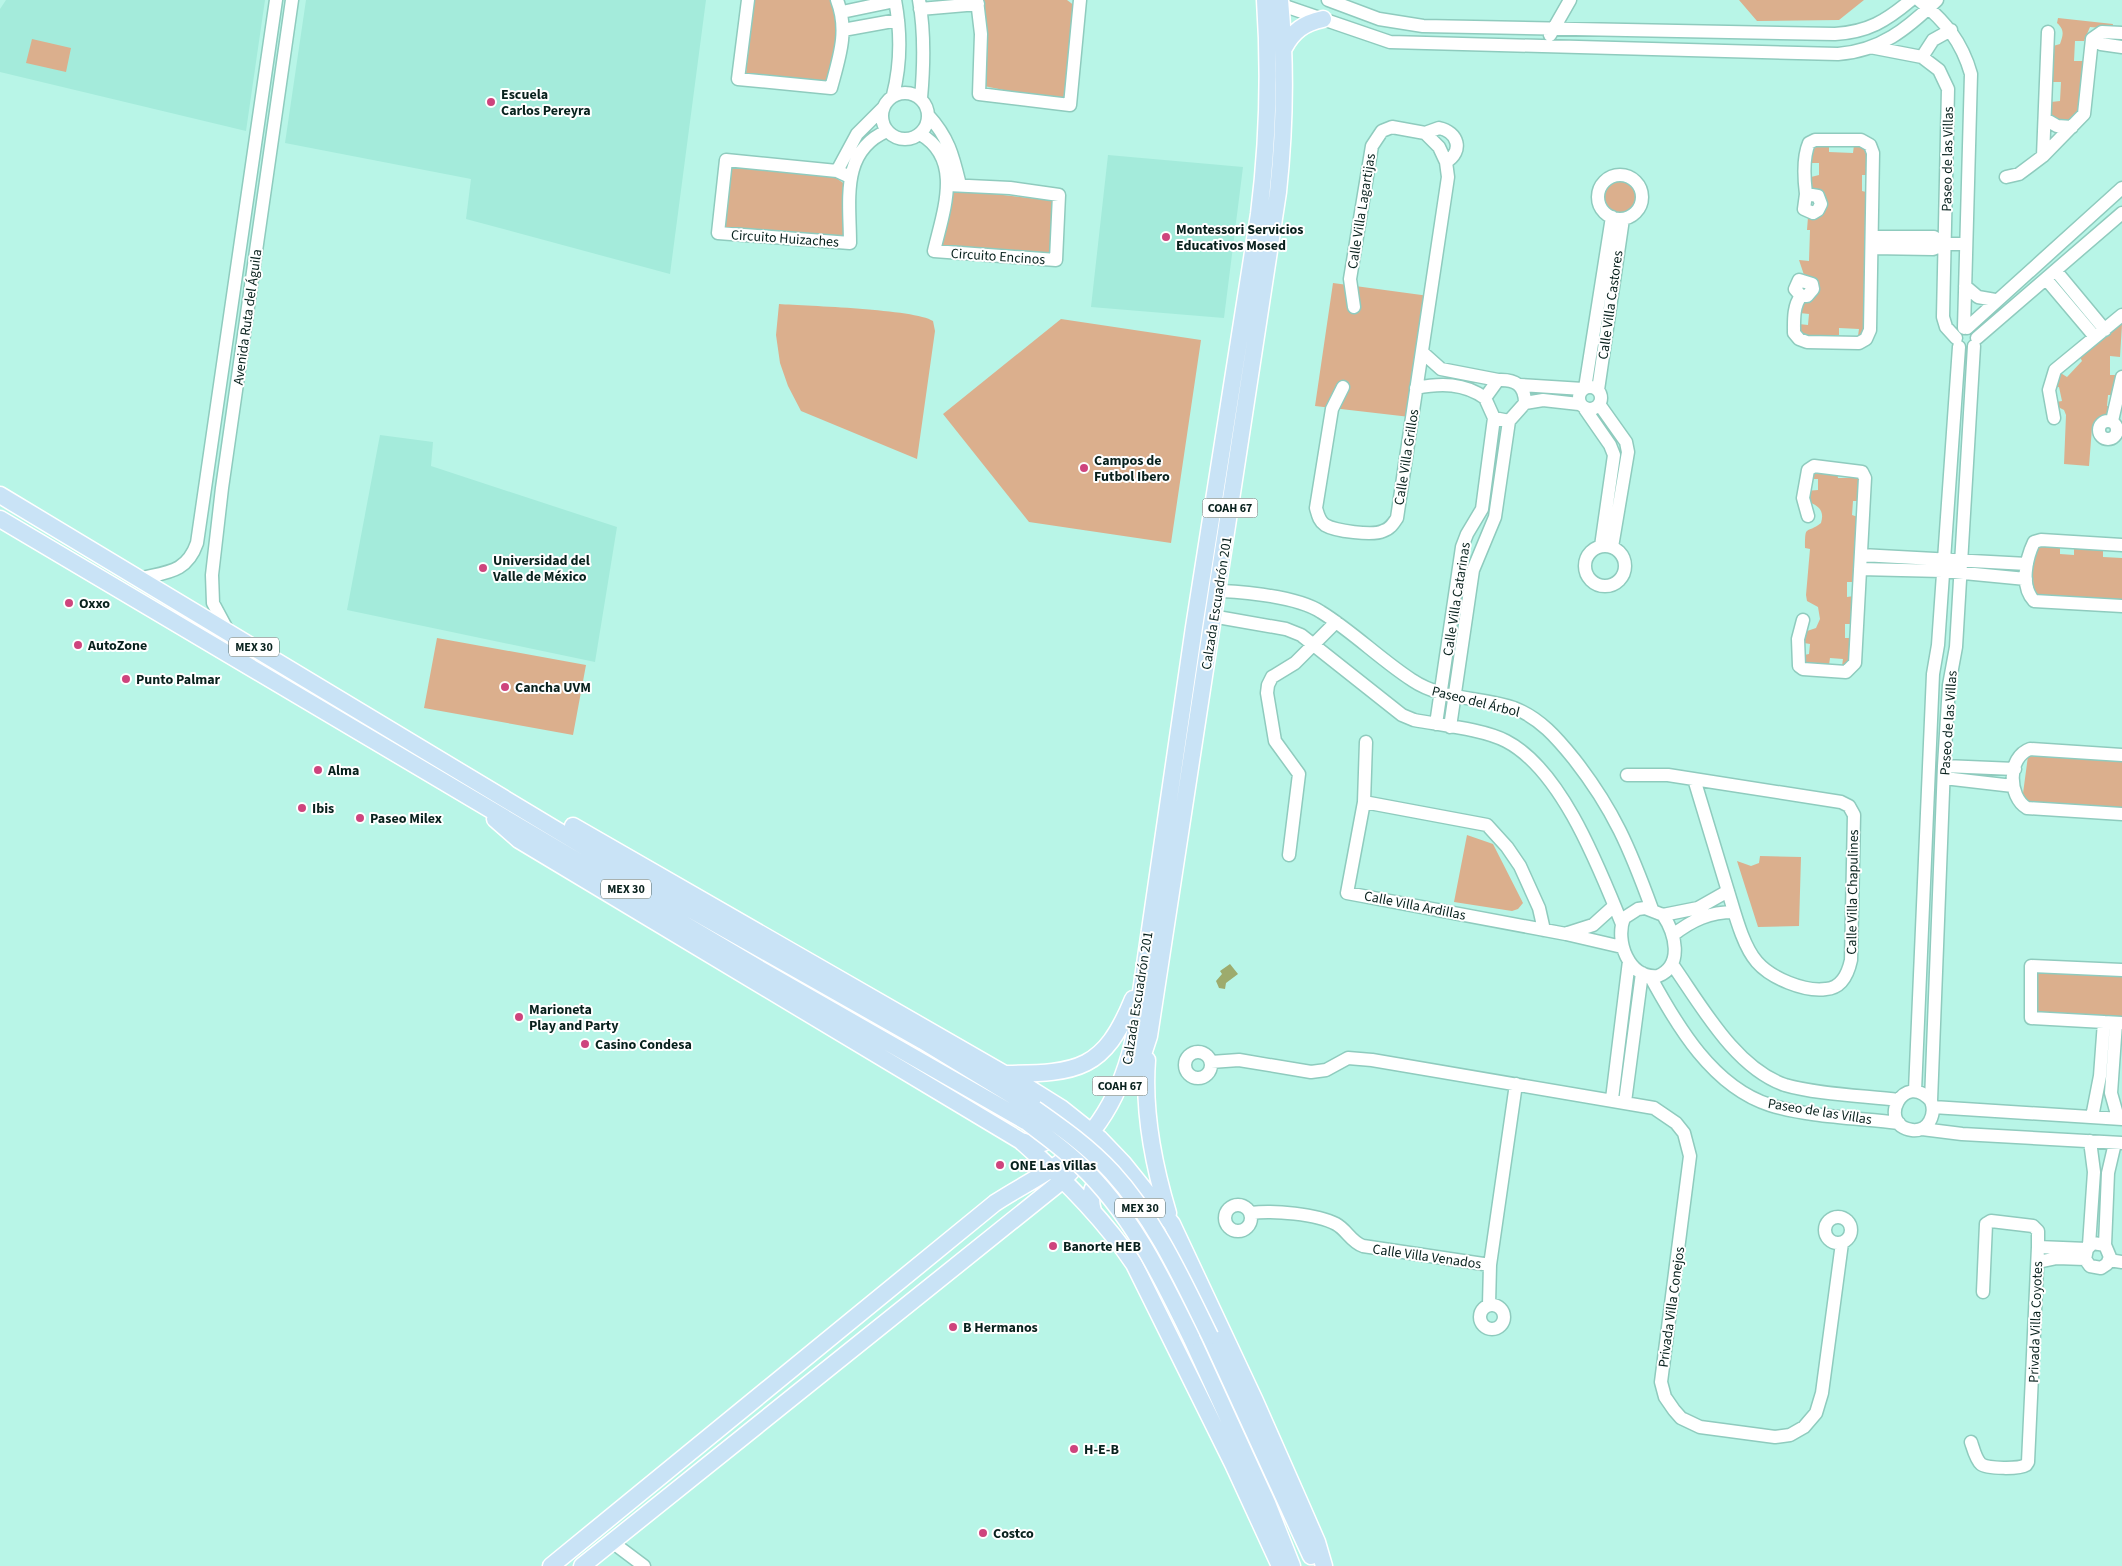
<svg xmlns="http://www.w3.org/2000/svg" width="2122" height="1566" viewBox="0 0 2122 1566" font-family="'Source Sans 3',sans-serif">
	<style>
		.built { fill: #a4ebdb }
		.green { fill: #dbaf8d }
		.water { fill: #9dab6d }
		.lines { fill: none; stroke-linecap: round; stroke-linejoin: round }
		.minor-casing { stroke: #8fcbbe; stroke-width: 15 }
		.major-casing { stroke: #fff; stroke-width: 19 }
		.minor { stroke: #fff; stroke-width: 12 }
		.major { stroke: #c9e3f6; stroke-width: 16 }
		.major-bridge-casing { stroke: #fff; stroke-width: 19; stroke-linecap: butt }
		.major-bridge { stroke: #c9e3f6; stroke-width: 16 }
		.poi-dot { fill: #ce447d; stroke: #fff; stroke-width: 2 }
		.labels { text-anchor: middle; stroke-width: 4; stroke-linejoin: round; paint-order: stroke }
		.shield { fill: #fff; stroke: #526461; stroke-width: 1 }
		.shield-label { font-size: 12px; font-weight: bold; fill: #08211d }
		.poi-label { font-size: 14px; font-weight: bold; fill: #08211d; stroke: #fff; text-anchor: start }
		.street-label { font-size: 14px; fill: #08211d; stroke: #fff }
	</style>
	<rect width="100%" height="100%" fill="#b8f5e7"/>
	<path class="built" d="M6,0H265L246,131L0,72V9Z
		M306,0H706L670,274L466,219L471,179L285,143Z
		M1108,155L1243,167L1224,318L1091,307Z
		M380,435L433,442L431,466L617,527L595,662L347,610Z"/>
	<path class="green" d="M754,0H832C844,29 835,54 826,82L746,73Z
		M981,0H1067L1075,6L1063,102L984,86Z
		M1739,0H1864L1839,20L1757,21Z
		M2058,18L2113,24L2112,29L2090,27L2084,41H2075L2074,61H2084L2079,113L2067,123L2051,117V102L2060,101L2061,82H2052L2053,46L2060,44C2063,35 2065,30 2057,23Z
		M32,39L71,48L66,72L26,63Z
		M1829,144V152L1853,153L1854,145L1868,147V175H1862V191L1866,192L1865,246L1869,266L1863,336H1858L1859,329L1839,328V335L1806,336L1800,333L1799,324L1808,325L1809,314L1800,313L1801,301L1817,283L1813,277L1804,275L1799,260L1809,261L1810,230H1807L1808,217L1820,214L1807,187L1811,177L1819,175V163H1811L1810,147Z
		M731,167L832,175L846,185V238L722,228Z
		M1604 197a17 17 0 1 1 34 0a17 17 0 1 1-34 0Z
		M953,189L1055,201L1051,257L942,248Z
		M1333,283L1429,296L1410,417L1315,406Z
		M779,304C807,306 915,309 933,321L935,331L917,459L801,411L788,386L780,363L776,335Z
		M1061,319L1201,340L1171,543L1029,522L943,414Z
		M2120,323L2122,324L2120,357L2110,356V375H2118L2115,395H2108L2107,406L2113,407C2107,416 2097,419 2092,428L2089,466L2064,464L2066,415L2064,410L2056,406V402L2062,401L2059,387L2052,388L2059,372L2067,377L2082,361L2079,355Z
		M1813,471H1837L1838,478H1849V472L1860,473V501H1853L1852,515L1858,517L1855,582H1847V597L1854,596L1852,624H1845V638H1851L1849,665L1842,666L1843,659L1830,658L1829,665L1804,662V655L1809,654L1810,644L1804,643V632L1816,628L1820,619L1818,607L1807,601L1806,595L1810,549L1805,548C1805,523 1806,535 1821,523C1825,510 1818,505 1806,501V491L1818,490V479H1811Z
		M2036,546H2060V554L2074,555V547L2103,549V557L2122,558V602L2034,598L2032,559Z
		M437,638L586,665L573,735L424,708Z
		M2028,756L2122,761V808L2022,801Z
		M1467,835L1493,844L1523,903L1518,909L1512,911L1454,902Z
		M1760,856L1801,857L1799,926L1758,927L1737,861L1751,866L1759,863Z
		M2034,968L2122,973V1020L2033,1015Z"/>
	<path class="water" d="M1230,964L1238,974L1226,983L1225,989L1219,988L1216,981L1222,974L1220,971Z"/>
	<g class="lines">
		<defs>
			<path id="minor" d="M748,0L738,79L831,88C839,58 849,31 837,0
				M919,0C925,33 924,65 921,98
				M977,0L981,34L979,94L1070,105L1080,0
				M1328,0L1379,19L1423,26L1835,34C1868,32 1886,21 1911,0
				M1919,0C1945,21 1962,42 1971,74L1964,328
				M1273,2L1390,42L1838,54C1880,51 1907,29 1937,0
				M920,9L978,4
				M842,12L895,1
				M843,30L898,20
				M1550,35L1570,0
				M2092,39L2102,32L2122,33
				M2092,39L2101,44L2122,47
				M1870,47L1922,57L1939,70L1948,89L1943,317L1946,327L1956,338
				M1922,57L1933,40L1951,30
				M882 116a23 23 0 1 1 46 0a23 23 0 1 1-46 0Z
				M893,95C901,64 901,32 895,0
				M928,115C949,138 953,156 960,185
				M2045,119L2057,126L2072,127
				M1425,133L1439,128C1458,132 1464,151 1446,162
				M920,134C964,159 943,212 934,251L1056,260L1059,195L1010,188L948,185
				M2043,156L2048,32
				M837,171L857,134L883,108
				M1598 197a22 22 0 1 1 44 0a22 22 0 1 1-44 0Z
				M850,177L837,171L726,160L718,233L850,243C850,201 840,151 887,131
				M2006,177L2019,174L2043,156L2084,114L2092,39
				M1872,237H1934L1945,244
				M1872,248L1933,249L1945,244H1965
				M2056,271L2105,330
				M2046,279L2095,337
				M1965,286L1978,297L1995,300
				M1801,296L1795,289L1799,280L1812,284L1813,289L1807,296H1801C1793,306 1794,321 1794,333L1799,339L1807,342L1859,343L1866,339L1870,330L1873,153L1870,145L1861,140H1815L1809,143C1803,157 1804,178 1806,194L1818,196L1821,204L1818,210L1813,213L1804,209L1806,194
				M1967,328L2122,188
				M1977,338L2122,213
				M1422,352L1441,369L1498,380
				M1520,385L1583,389
				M1579 398a11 11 0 1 1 22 0a11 11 0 1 1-22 0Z
				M1343,387L1332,409L1316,508C1318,515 1319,521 1325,525C1335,531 1373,536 1383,531C1390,529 1393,524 1397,518L1448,177L1446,162L1439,147L1425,133L1392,127L1382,131L1372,146L1350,279L1354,307
				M1416,388C1441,383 1464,383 1485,398
				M1585,388L1612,217
				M1598,390L1623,219
				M1525,403L1543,400L1579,404
				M1599,404L1626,442L1628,452L1612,547
				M1585,409L1610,445L1614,455L1601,546
				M2054,418L2049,390L2055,370L2122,315
				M2099 430a9 9 0 1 1 18 0a9 9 0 1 1-18 0Z
				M2112,421L2122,377
				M2122,545L2041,540L2034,542C2026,559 2020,586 2034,601L2122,606
				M1585 566a20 20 0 1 1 40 0a20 20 0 1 1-40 0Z
				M1861,555L2027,564
				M1860,569L1943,571L2026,579
				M142,578C168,572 187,572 197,543L276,0
				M1199,591C1231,590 1295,595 1321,612C1352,631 1381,660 1412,680C1443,701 1480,696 1514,708C1540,718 1557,738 1574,759C1614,810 1630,849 1652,909
				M1206,615L1286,629L1301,635L1402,715L1414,720C1440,725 1483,729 1506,741C1562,770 1599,868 1622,924
				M1803,620L1798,639L1799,666L1803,669L1846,672L1855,663L1865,478L1862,472L1814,466L1808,470L1803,498L1808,516
				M228,631L213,603L212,575L222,488L292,0
				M1436,724L1462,547L1467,534L1482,509L1494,418L1485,398L1498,380C1515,379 1525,385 1525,403L1509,421L1494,418
				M1450,727L1473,570L1495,517L1509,421
				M1366,742L1364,802L1347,893L1566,934L1622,947
				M2122,755L2030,749C2007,757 2008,797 2027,808L2122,814
				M1944,766L2015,769
				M1627,775H1668L1841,802L1849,806L1854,815L1851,960C1848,974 1842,988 1826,989C1804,992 1771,978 1757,962C1742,945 1734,910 1727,888C1716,852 1705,816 1694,779
				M1944,778L2013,786
				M1364,802L1487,825L1507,847L1520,866L1539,908L1544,930
				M1289,855L1299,774L1275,741L1267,693L1268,685L1272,677L1295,663L1336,622
				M1645,908L1663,915C1675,933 1684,965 1658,976C1628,979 1615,940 1624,918L1638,909Z
				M1663,915L1698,908L1728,891
				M1568,933L1593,925L1614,906
				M1673,935C1692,920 1710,912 1734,912
				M1672,964C1701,1005 1735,1068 1785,1085C1815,1094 1865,1096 1898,1100
				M2122,970L2031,966V1018L2122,1023
				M1650,976C1677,1026 1713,1087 1770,1105C1808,1117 1859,1118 1899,1123
				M2116,1023L2111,1093L2118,1118
				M1185 1065a13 13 0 1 1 26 0a13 13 0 1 1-26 0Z
				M1211,1062L1239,1060L1311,1072L1326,1070L1348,1058L1372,1060L1654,1108L1676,1123L1684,1133L1690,1156L1661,1382L1665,1397L1674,1410L1681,1418L1700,1427L1775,1437L1790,1435L1804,1427L1816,1413L1822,1393L1842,1243
				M1915,1091L1933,674L1938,645L1959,347
				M1612,1099L1629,961
				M1931,1101C1904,1069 1876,1125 1912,1130C1929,1132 1936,1114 1931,1101L1944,766L1949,685L1956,647L1974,346
				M1625,1102L1642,973
				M1933,1107L2122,1119
				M2092,1117L2100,1076L2104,1022
				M1922,1129L1962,1134L2122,1143
				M1225 1218a13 13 0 1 1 26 0a13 13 0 1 1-26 0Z
				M1251,1213C1273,1210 1317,1214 1336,1224C1347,1230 1351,1242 1363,1246L1490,1265
				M1825 1230a13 13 0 1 1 26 0a13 13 0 1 1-26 0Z
				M2089,1245L2094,1172L2090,1141
				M2105,1245L2093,1243L2087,1249L2085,1259L2090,1266L2101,1268L2107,1264L2110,1257L2105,1245L2108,1173L2115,1143
				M2038,1247L2087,1249
				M2109,1260L2122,1262
				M2038,1262L2057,1258L2085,1259
				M1480 1317a12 12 0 1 1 24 0a12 12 0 1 1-24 0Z
				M1489,1305L1490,1265L1516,1084
				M1971,1442C1973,1448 1976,1460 1981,1464C1987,1469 2020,1469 2026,1465L2028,1462L2038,1247V1231L2033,1226L1991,1221L1986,1224L1983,1292
				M612,1542L644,1566"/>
			<path id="major" d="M1284,48C1293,31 1304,23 1323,19
				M0,495L658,891L923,1041L1035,1109
				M0,519L768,974L1027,1122
				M495,819L519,840L1021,1141C1038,1147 1049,1144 1060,1130
				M573,826L1029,1088L1061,1108L1100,1139L1123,1163L1172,1224L1255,1401L1300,1503L1317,1542L1324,1566
				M1147,1060C1143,1111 1153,1163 1168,1213
				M1006,1074C1079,1073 1104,1070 1133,999
				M1133,1085L1149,1036L1278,192C1285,127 1286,65 1280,0
				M1022,1142C1064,1179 1103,1218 1134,1264L1233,1464L1280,1566
				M1093,1211C1086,1188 1099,1171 1124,1171
				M1210,1336L1311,1556
				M1191,1337L1267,1503L1292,1566
				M551,1566L995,1203C1013,1191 1033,1181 1051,1169C1099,1137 1124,1088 1135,1033L1194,627L1259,214C1268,142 1270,73 1265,0
				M582,1566L1063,1180L1100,1140"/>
		</defs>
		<use href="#minor" class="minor-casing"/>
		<use href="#major" class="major-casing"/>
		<use href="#minor" class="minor"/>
		<use href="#major" class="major"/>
		<defs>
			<path id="major-bridge" d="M1035,1109C1062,1128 1089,1147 1112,1172C1155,1219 1182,1279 1210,1336
				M1027,1122C1045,1136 1064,1149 1080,1165C1131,1213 1161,1276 1191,1337"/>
		</defs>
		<use href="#major-bridge" class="major-bridge-casing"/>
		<use href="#major-bridge" class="major-bridge"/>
	</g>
	<g class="poi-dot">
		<circle cx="491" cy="102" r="5"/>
		<circle cx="1166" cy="237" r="5"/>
		<circle cx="1084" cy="468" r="5"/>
		<circle cx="483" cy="568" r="5"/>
		<circle cx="69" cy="603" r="5"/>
		<circle cx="78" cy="645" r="5"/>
		<circle cx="126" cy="679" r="5"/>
		<circle cx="505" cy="687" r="5"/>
		<circle cx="318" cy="770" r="5"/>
		<circle cx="302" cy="808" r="5"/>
		<circle cx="360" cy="818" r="5"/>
		<circle cx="519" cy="1017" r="5"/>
		<circle cx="585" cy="1044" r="5"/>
		<circle cx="1000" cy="1165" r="5"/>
		<circle cx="1053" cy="1246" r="5"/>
		<circle cx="953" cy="1327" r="5"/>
		<circle cx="1074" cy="1449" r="5"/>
		<circle cx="983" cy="1533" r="5"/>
	</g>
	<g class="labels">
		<g class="shield">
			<rect x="1202.5" y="498.5" width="55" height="19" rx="4"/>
			<rect x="229" y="637.5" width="50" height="19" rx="4"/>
			<rect x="601" y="879.5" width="50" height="19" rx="4"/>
			<rect x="1092.5" y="1076.5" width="55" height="19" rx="4"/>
			<rect x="1115" y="1198.5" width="50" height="19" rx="4"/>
		</g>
		<g class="shield-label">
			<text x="1230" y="512">COAH 67</text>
			<text x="254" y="651">MEX 30</text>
			<text x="626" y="893">MEX 30</text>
			<text x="1120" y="1090">COAH 67</text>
			<text x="1140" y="1212">MEX 30</text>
		</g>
		<g class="poi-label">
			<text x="501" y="99">Escuela<tspan x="501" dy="16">Carlos Pereyra</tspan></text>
			<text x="1176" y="234">Montessori Servicios<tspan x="1176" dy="16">Educativos Mosed</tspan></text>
			<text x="1094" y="465">Campos de<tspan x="1094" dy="16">Futbol Ibero</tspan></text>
			<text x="493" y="565">Universidad del<tspan x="493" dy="16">Valle de México</tspan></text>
			<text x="79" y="608">Oxxo</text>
			<text x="88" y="650">AutoZone</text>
			<text x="136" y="684">Punto Palmar</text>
			<text x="515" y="692">Cancha UVM</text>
			<text x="328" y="775">Alma</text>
			<text x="312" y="813">Ibis</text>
			<text x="370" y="823">Paseo Milex</text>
			<text x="529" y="1014">Marioneta<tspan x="529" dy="16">Play and Party</tspan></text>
			<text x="595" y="1049">Casino Condesa</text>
			<text x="1010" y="1170">ONE Las Villas</text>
			<text x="1063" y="1251">Banorte HEB</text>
			<text x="963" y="1332">B Hermanos</text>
			<text x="1084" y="1454">H-E-B</text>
			<text x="993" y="1538">Costco</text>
		</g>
		<g class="street-label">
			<text transform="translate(1947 159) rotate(-89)" y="5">Paseo de las Villas</text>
			<text transform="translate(1361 211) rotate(-81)" y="5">Calle Villa Lagartijas</text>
			<text transform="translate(785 238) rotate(4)" y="5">Circuito Huizaches</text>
			<text transform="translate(998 256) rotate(4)" y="5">Circuito Encinos</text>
			<text transform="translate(1610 305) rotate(-82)" y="5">Calle Villa Castores</text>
			<text transform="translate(247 317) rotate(-82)" y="5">Avenida Ruta del Águila</text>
			<text transform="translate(1406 457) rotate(-81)" y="5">Calle Villa Grillos</text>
			<text transform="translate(1456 599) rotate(-81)" y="5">Calle Villa Catarinas</text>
			<text transform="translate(1216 603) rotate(-81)" y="5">Calzada Escuadrón 201</text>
			<text transform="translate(1476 701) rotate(14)" y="5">Paseo del Árbol</text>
			<text transform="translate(1948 723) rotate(-86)" y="5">Paseo de las Villas</text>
			<text transform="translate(1852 892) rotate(-89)" y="5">Calle Villa Chapulines</text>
			<text transform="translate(1415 905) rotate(11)" y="5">Calle Villa Ardillas</text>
			<text transform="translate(1137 998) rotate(-81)" y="5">Calzada Escuadrón 201</text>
			<text transform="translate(1820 1111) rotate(9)" y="5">Paseo de las Villas</text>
			<text transform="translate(1427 1256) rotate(8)" y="5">Calle Villa Venados</text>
			<text transform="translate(1671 1307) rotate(-82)" y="5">Privada Villa Conejos</text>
			<text transform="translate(2035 1322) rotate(-88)" y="5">Privada Villa Coyotes</text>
		</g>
	</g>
</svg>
